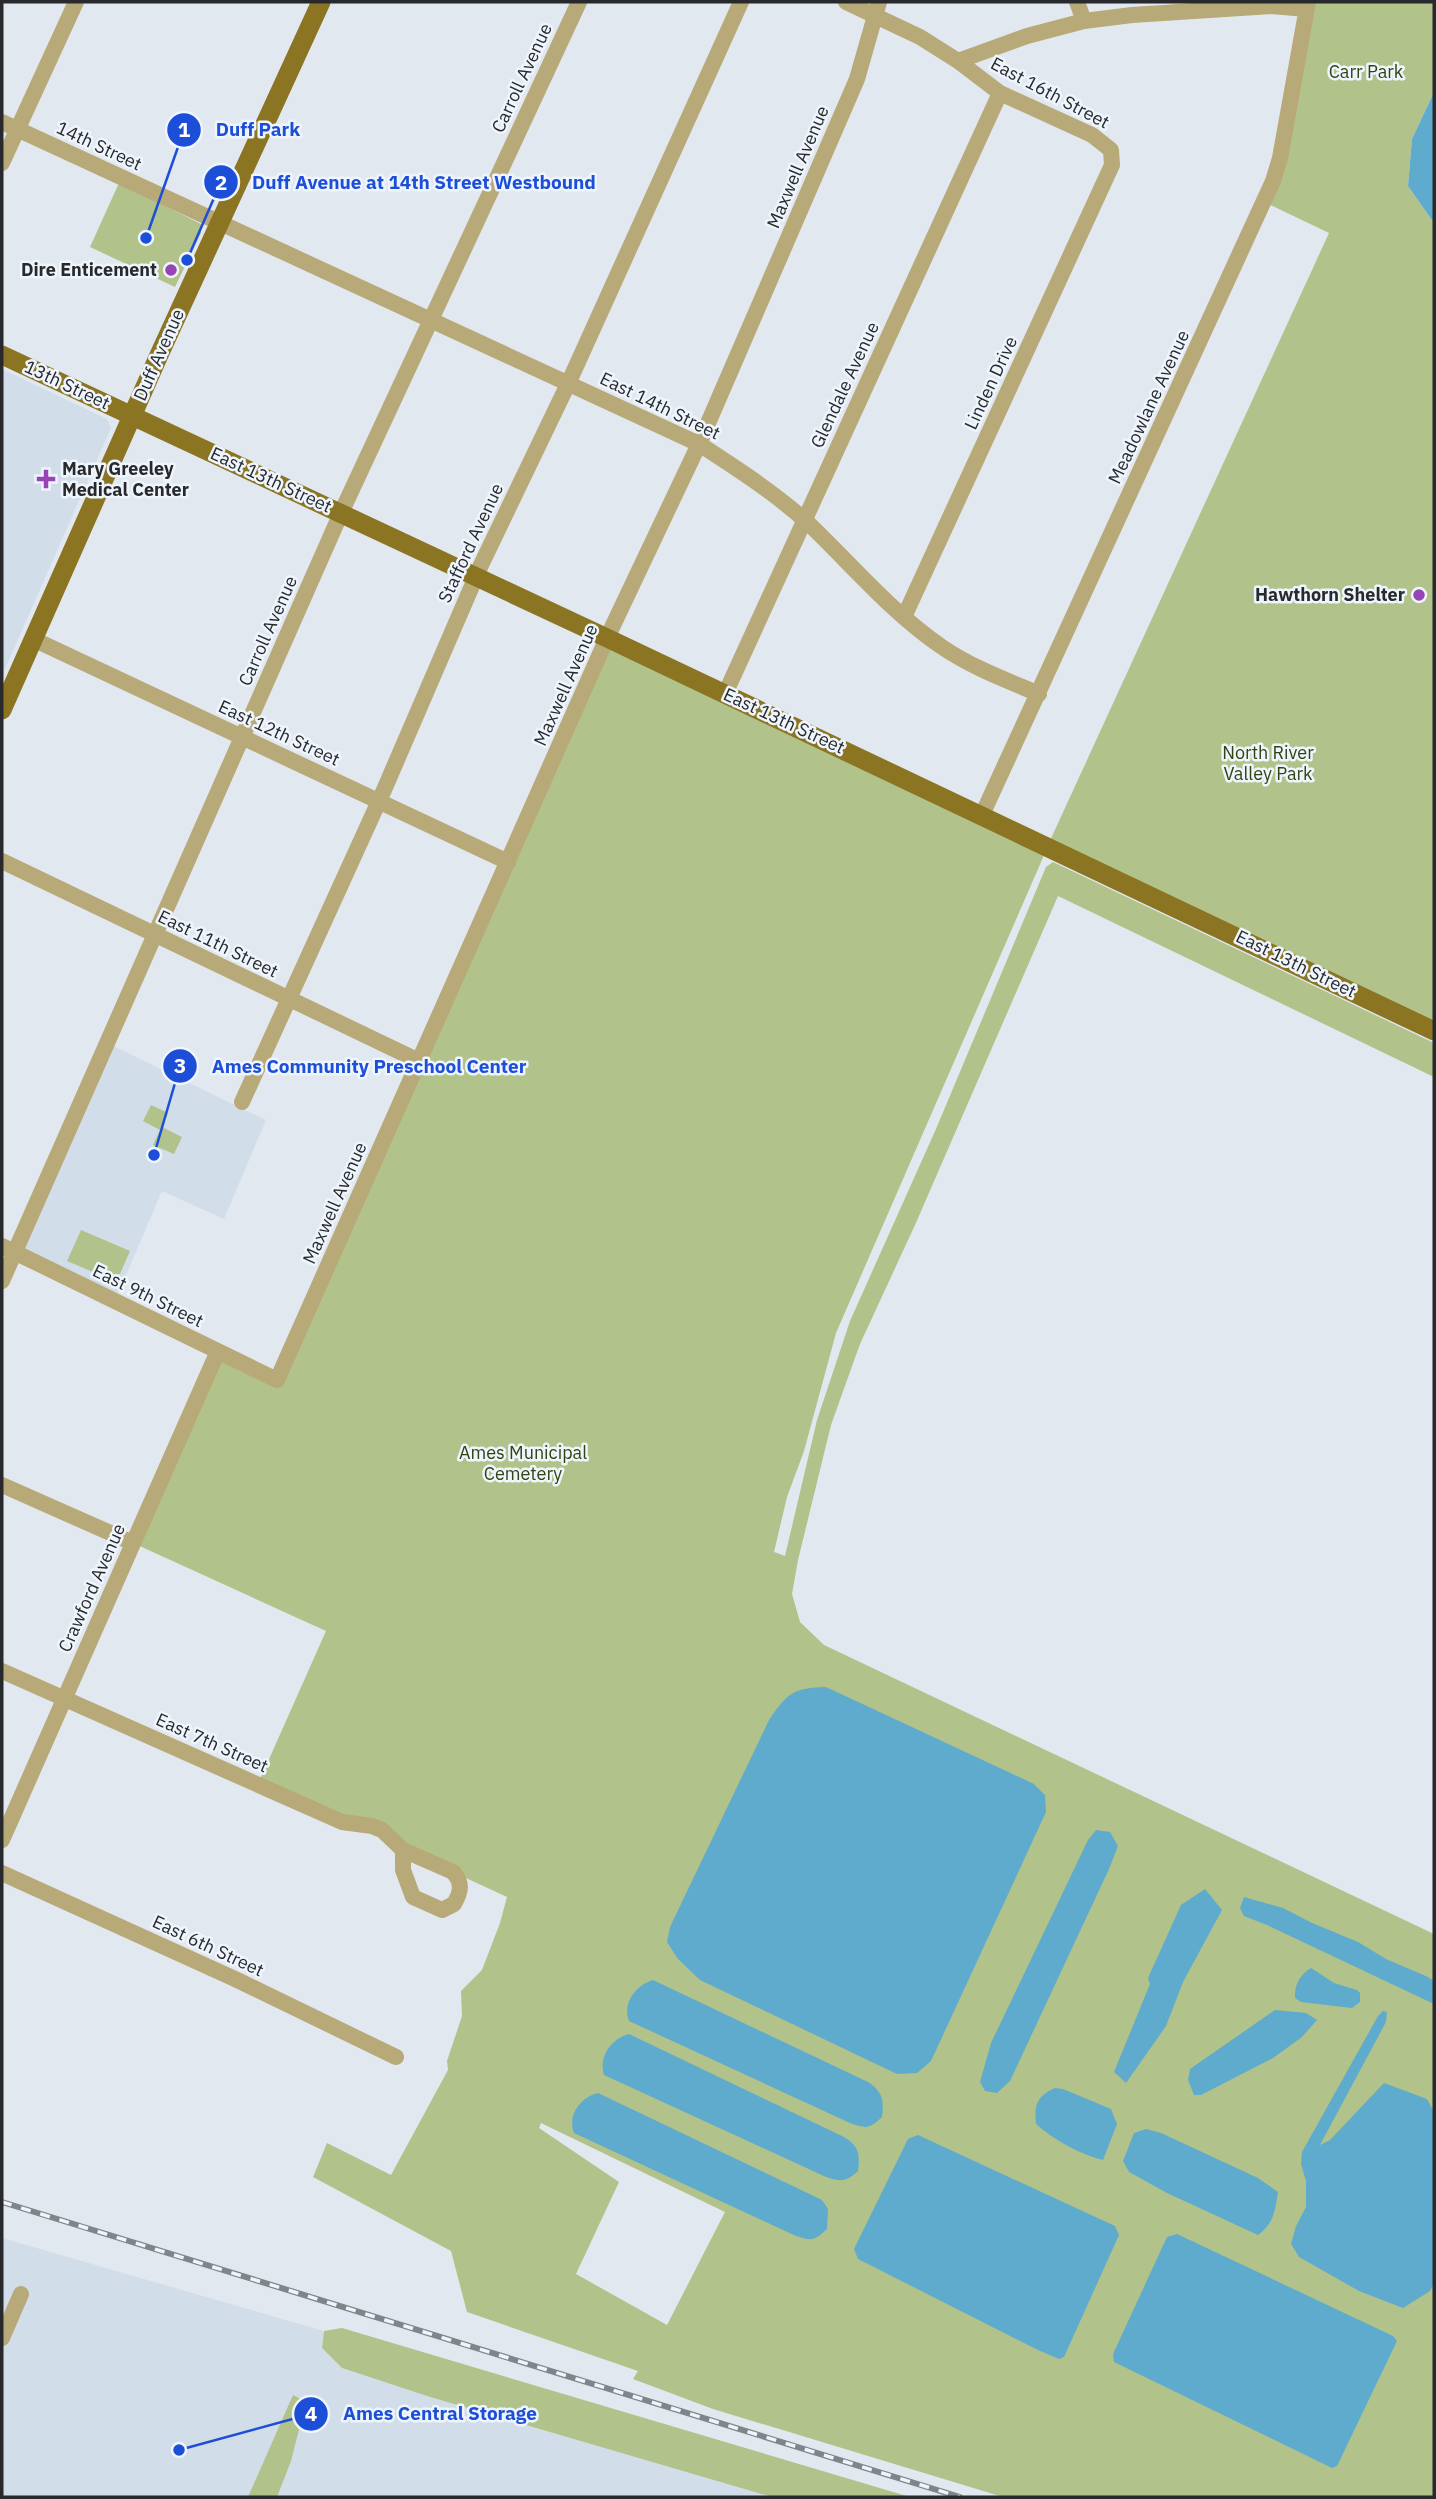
<svg xmlns="http://www.w3.org/2000/svg" width="1436" height="2499" viewBox="0 0 1436 2499" font-family="'IBM Plex Sans',sans-serif">
	<style>
		.built { fill: #d2ddea }
		.green { fill: #b1c28a; fill-rule: evenodd }
		.water { fill: #5fabcd }
		.lines { fill: none; stroke-linecap: round; stroke-linejoin: round }
		.minor { stroke: #b8a978; stroke-width: 16 }
		.major { stroke: #8b7422; stroke-width: 19 }
		.rail-casing { stroke: #818589; stroke-width: 6 }
		.rail { stroke: #eff5fc; stroke-width: 3.5; stroke-dasharray: 10; stroke-linecap: butt }
		.poi-dot { fill: #9745b5; stroke: #eff5fc; stroke-width: 2.5 }
		.labels { text-anchor: middle; stroke-width: 5; stroke-linejoin: round; paint-order: stroke }
		.park-label { font-size: 18px; fill: #354110; stroke: #eff5fc }
		.street-label { font-size: 18px; fill: #27292c; stroke: #eff5fc }
		.poi-label { font-size: 18px; font-weight: bold; fill: #27292c; stroke: #eff5fc; text-anchor: end }
		.leader { fill: none; stroke: #1d4ed8; stroke-width: 2.5 }
		.callout-dot { fill: #1d4ed8; stroke: #eff5fc; stroke-width: 2.5 }
		.mark-label { font-size: 21px; text-anchor: middle; font-weight: bold; fill: #fff }
		.callout-label { font-size: 19px; text-anchor: middle; font-weight: bold; fill: #1d4ed8; stroke: #eff5fc; stroke-width: 5; stroke-linejoin: round; paint-order: stroke }
	</style>
	<rect width="100%" height="100%" fill="#e2e8ef"/>
	<path class="built" d="M2,369L107,419L111,428L2,676Z
		M107,1043L266,1120L224,1219L162,1191L115,1301L13,1254Z
		M2,2238L324,2331L322,2348L342,2368L430,2397L772,2497H2Z"/>
	<path class="green" d="M1308,2H1434V92L1412,139L1408,186L1434,223V1031L1048,846L836,1333L804,1451L787,1497L774,1552L785,1556L817,1420L850,1321L936,1129L1046,867L1053,862L1434,1043V1077L1058,896L915,1225L860,1344L831,1425L798,1560L792,1594L800,1622L824,1645L1434,1934V2497H1003L713,2409L633,2379L638,2371L467,2312L451,2251L313,2177L327,2143L391,2175L448,2070L447,2061L462,2016L461,1991L482,1970L500,1923L507,1897L453,1872L394,1840L258,1784L326,1631L133,1543L218,1351L277,1379L607,638L1048,845L1329,233L1264,202ZM541,2123L725,2212L667,2325L576,2274L619,2182L539,2128Z
		M119,183L201,224V233L175,287L90,247Z
		M151,1105L168,1113L162,1127L182,1137L174,1154L153,1145L160,1130L143,1121Z
		M81,1230L130,1251L120,1274L100,1275L67,1261Z
		M342,2328L910,2497H772L430,2397L342,2368L322,2348L324,2331Z
		M293,2395L306,2402L291,2461L277,2497H248Z"/>
	<path class="water" d="M1434,92V223L1408,186L1412,139Z
		M826,1687L1034,1784L1045,1795L1046,1812L931,2061L917,2073L897,2074L700,1980L678,1959L667,1942L670,1927L769,1720C788,1692 794,1688 826,1687Z
		M1096,1830L1110,1832L1118,1846L1109,1869L1010,2081L997,2093L985,2091L980,2082L991,2043L1088,1840Z
		M1205,1889L1222,1910L1183,1982L1166,2026L1126,2083L1114,2072L1150,1984L1148,1978L1181,1905Z
		M1244,1897L1283,1908L1312,1923L1358,1942L1386,1959L1428,1977L1434,1981V2004L1267,1925L1244,1916L1240,1908Z
		M1311,1968L1334,1983L1357,1990L1360,1993V2002L1352,2008L1301,2002L1295,1998C1294,1986 1300,1974 1311,1968Z
		M653,1980L868,2082C883,2092 884,2100 882,2117C869,2129 867,2129 850,2123L629,2021C622,2003 636,1985 653,1980Z
		M1275,2010L1306,2013L1317,2020L1302,2037L1273,2058L1201,2095H1194L1188,2080L1190,2069Z
		M1383,2011L1387,2012L1386,2022L1320,2145L1330,2140L1384,2083L1427,2099L1434,2112V2283L1430,2291L1403,2308L1359,2291L1299,2257L1291,2244L1296,2226L1306,2207V2181L1301,2164L1302,2152L1378,2016Z
		M629,2034L844,2137C859,2146 860,2154 858,2171C846,2182 841,2182 826,2177L604,2075C598,2057 612,2038 629,2034Z
		M1055,2088L1063,2089L1111,2109L1117,2124L1103,2160C1079,2154 1054,2140 1036,2124C1034,2105 1037,2096 1055,2088Z
		M598,2093L822,2200L828,2209L827,2229C814,2241 812,2241 796,2236L574,2133C567,2115 581,2097 598,2093Z
		M1146,2129L1161,2133L1258,2178L1278,2192C1275,2211 1274,2223 1258,2235L1167,2193L1129,2172L1123,2161L1134,2133Z
		M918,2135L1115,2226L1119,2235L1064,2357L1059,2359L1038,2350L858,2259L854,2249L908,2139Z
		M1177,2234L1393,2336L1397,2341L1337,2466L1332,2468L1114,2362L1113,2354L1167,2237Z"/>
	<g class="lines">
		<path class="minor" d="M846,2L920,37L958,61L1000,93L1092,135L1111,150L1112,165L904,617
			M1077,2L1084,21
			M958,61L1027,36L1084,21L1132,15L1272,6L1306,9
			M2,122L699,444C736,468 775,493 808,523C852,565 892,613 942,647C971,667 1006,680 1039,694
			M2,163L76,2
			M33,639L508,862
			M725,694L1000,93
			M982,815L1273,181L1280,158L1308,2
			M2,861L419,1061
			M242,1102L384,790L481,565L568,384L741,2
			M2,1246L277,1380L607,638L699,444L857,79L879,2
			M2,1281L341,513L579,2
			M2,1485L133,1543
			M2,1671L342,1822L372,1826L382,1830L403,1850L453,1872C463,1883 461,1892 454,1904L442,1910L413,1897L403,1870V1850
			M2,1840L218,1351
			M2,1873L235,1979L396,2057
			M2,2338L21,2294"/>
		<path class="major" d="M2,355L607,638L1434,1031
			M2,710L159,355L321,2"/>
		<defs>
			<path id="rail" d="M2,2202L960,2497"/>
		</defs>
		<use href="#rail" class="rail-casing"/>
		<use href="#rail" class="rail"/>
	</g>
	<g class="poi-dot">
		<circle cx="171" cy="270" r="7"/>
		<path d="M42.5 468.5h7v7h7v7h-7v7h-7v-7h-7v-7h7z"/>
		<circle cx="1419" cy="595" r="7"/>
	</g>
	<g class="labels">
		<g class="park-label">
			<text x="1366" y="78">Carr Park</text>
			<text x="1268" y="759">North River<tspan x="1268" dy="21">Valley Park</tspan></text>
			<text x="523" y="1459">Ames Municipal<tspan x="523" dy="21">Cemetery</tspan></text>
		</g>
		<g class="street-label">
			<text transform="translate(522 78) rotate(-65)" y="6">Carroll Avenue</text>
			<text transform="translate(1050 93) rotate(28)" y="6">East 16th Street</text>
			<text transform="translate(99 146) rotate(25)" y="6">14th Street</text>
			<text transform="translate(798 167) rotate(-67)" y="6">Maxwell Avenue</text>
			<text transform="translate(159 355) rotate(-66)" y="6">Duff Avenue</text>
			<text transform="translate(991 383) rotate(-65)" y="6">Linden Drive</text>
			<text transform="translate(67 385) rotate(25)" y="6">13th Street</text>
			<text transform="translate(845 385) rotate(-65)" y="6">Glendale Avenue</text>
			<text transform="translate(660 406) rotate(26)" y="6">East 14th Street</text>
			<text transform="translate(1149 407) rotate(-65)" y="6">Meadowlane Avenue</text>
			<text transform="translate(271 480) rotate(25)" y="6">East 13th Street</text>
			<text transform="translate(471 543) rotate(-65)" y="6">Stafford Avenue</text>
			<text transform="translate(268 631) rotate(-66)" y="6">Carroll Avenue</text>
			<text transform="translate(566 685) rotate(-66)" y="6">Maxwell Avenue</text>
			<text transform="translate(784 721) rotate(25)" y="6">East 13th Street</text>
			<text transform="translate(279 733) rotate(25)" y="6">East 12th Street</text>
			<text transform="translate(218 944) rotate(26)" y="6">East 11th Street</text>
			<text transform="translate(1296 964) rotate(26)" y="6">East 13th Street</text>
			<text transform="translate(335 1203) rotate(-66)" y="6">Maxwell Avenue</text>
			<text transform="translate(148 1296) rotate(26)" y="6">East 9th Street</text>
			<text transform="translate(92 1588) rotate(-66)" y="6">Crawford Avenue</text>
			<text transform="translate(212 1743) rotate(24)" y="6">East 7th Street</text>
			<text transform="translate(208 1946) rotate(25)" y="6">East 6th Street</text>
		</g>
		<g class="poi-label">
			<text x="157" y="276">Dire Enticement</text>
			<text x="62" y="475" text-anchor="start">Mary Greeley<tspan x="62" dy="21">Medical Center</tspan></text>
			<text x="1405" y="601">Hawthorn Shelter</text>
		</g>
	</g>
	<path class="leader" d="M146 238L184 130M187 260L221 182M154 1155L180 1066M179 2450L311 2414"/>
	<g class="callout-dot">
		<circle cx="146" cy="238" r="7"/>
		<circle cx="187" cy="260" r="7"/>
		<circle cx="154" cy="1155" r="7"/>
		<circle cx="179" cy="2450" r="7"/>
		<circle cx="184" cy="130" r="18"/>
		<circle cx="221" cy="182" r="18"/>
		<circle cx="180" cy="1066" r="18"/>
		<circle cx="311" cy="2414" r="18"/>
	</g>
	<g class="mark-label">
		<text x="184" y="137">1</text>
		<text x="221" y="190">2</text>
		<text x="180" y="1073">3</text>
		<text x="311" y="2421">4</text>
	</g>
	<g class="callout-label">
		<text x="258" y="136">Duff Park</text>
		<text x="424" y="189">Duff Avenue at 14th Street Westbound</text>
		<text x="369" y="1073">Ames Community Preschool Center</text>
		<text x="440" y="2420">Ames Central Storage</text>
	</g>
	<rect width="1436" height="2499" fill="none" stroke="#27292c" stroke-width="7"/>
</svg>
